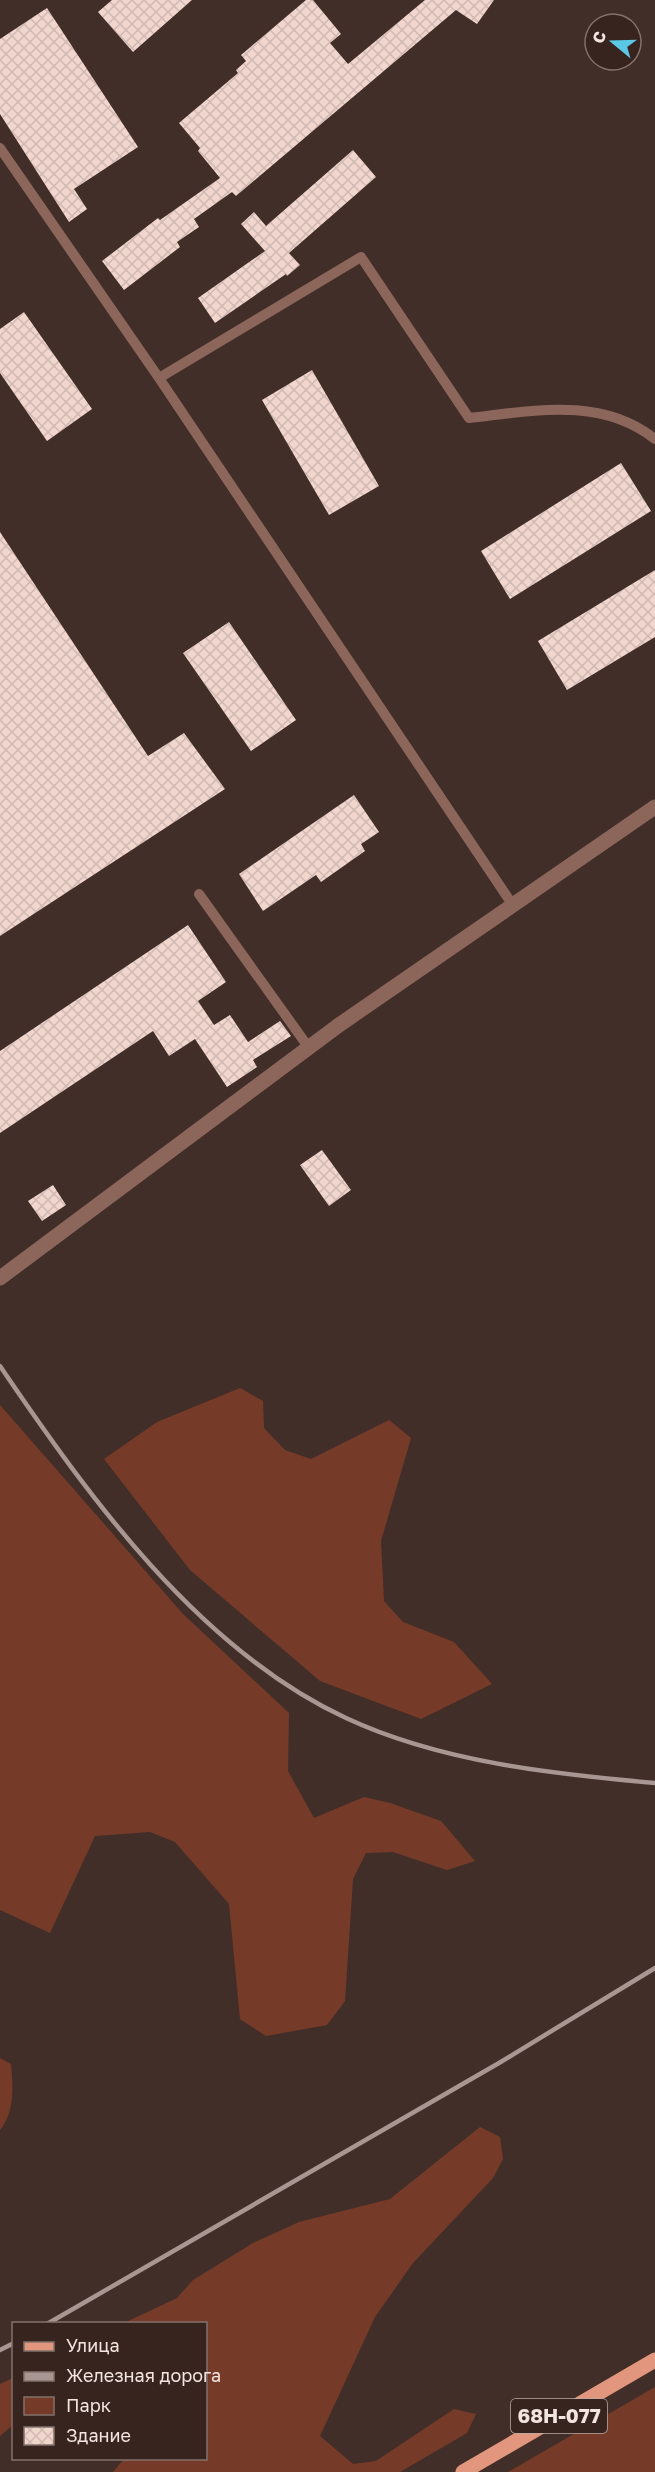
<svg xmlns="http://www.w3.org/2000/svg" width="655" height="2472" viewBox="0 0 655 2472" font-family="'Golos Text',sans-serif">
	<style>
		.green { fill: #763b28 }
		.building { fill: url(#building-cross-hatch) }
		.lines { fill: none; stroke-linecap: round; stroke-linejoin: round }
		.service { stroke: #8c665a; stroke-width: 10 }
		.minor { stroke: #8c665a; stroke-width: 15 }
		.primary { stroke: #e2967d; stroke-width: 15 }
		.rail { stroke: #a79691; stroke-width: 4.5 }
		.labels { text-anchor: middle; stroke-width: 6; stroke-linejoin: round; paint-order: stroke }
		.shield { fill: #38241e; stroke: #baaaa6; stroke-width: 1.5 }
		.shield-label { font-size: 20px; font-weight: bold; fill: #f2e4e0 }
	</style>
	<defs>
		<pattern id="building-cross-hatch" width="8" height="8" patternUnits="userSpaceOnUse" patternTransform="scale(1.5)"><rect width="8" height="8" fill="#f1d6ce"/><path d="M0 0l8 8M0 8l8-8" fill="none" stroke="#cfb9b2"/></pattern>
	</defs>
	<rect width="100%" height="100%" fill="#422e28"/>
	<path class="green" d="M240,1388L263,1401L264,1428L285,1450L311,1459L389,1420L411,1438L381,1541L384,1601L403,1622L454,1642L492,1684L421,1719L320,1681L190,1570L104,1459L157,1422Z
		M0,1405L183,1614L289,1713L288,1771L314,1818L364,1797L390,1803L441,1821L475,1861L447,1870L393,1852L366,1853L353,1879L345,2001L327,2025L266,2036L240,2019L229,1904L175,1842L150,1832L95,1836L50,1933L0,1910Z
		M0,2058L11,2064C13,2086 15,2112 0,2130Z
		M480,2127L500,2137L503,2159L493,2178L413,2263L375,2317L320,2436L353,2464L376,2461L454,2409L476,2414L467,2433L400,2472H113L124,2459L206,2458V2324L124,2323L177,2298L193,2280L253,2243L299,2222L390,2199Z
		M13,2378V2425L0,2436V2384Z
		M655,2387V2472H508Z"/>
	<path class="building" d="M112,0H192L133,52L98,12Z
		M306,0H313L341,34L330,43L348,64L425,0H494L477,24L456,10L236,196L232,192L194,219L199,227L177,242L180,247L124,290L102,261L158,218L160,220L220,178L198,151L200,148L179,123L238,73L236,70L246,61L241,55Z
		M47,8L138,147L74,189L87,209L69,222L0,114V39Z
		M353,150L376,177L289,253L300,265L287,276L286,274L215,323L198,298L265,251L241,224L254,212L266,226Z
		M24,312L92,409L47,441L0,373V329Z
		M312,370L379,486L329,515L262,400Z
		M621,463L651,511L510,599L481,551Z
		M0,532L148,756L184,733L225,789L0,936Z
		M655,570V637L567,690L538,641Z
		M229,622L296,720L251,751L183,653Z
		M354,795L379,832L361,844L365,851L321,882L316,875L263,911L239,874Z
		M188,925L226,982L198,1001L214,1025L230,1015L248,1042L280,1021L291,1036L253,1060L257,1067L227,1087L195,1039L169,1056L153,1031L0,1133V1051Z
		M322,1150L351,1190L329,1206L300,1165Z
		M53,1185L66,1205L42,1221L28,1201Z"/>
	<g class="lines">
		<path class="service" d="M0,148L159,378L512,904
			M159,378L361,257L469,418C533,411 600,396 655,439
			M199,894L309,1048"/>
		<path class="minor" d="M0,1278L339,1025L655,807"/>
		<path class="primary" d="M463,2472L655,2360"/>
		<path class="rail" d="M0,1366C89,1497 198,1649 346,1718C440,1762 553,1774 655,1783
			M47,2324L499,2063L655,1968
			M0,2350L14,2343"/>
	</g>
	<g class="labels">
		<rect class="shield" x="511" y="2399" width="96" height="34" rx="4.5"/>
		<g class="shield-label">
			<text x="559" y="2423">68Н-077</text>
		</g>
	</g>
	<rect x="12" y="2322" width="195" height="138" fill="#38241e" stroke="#82716c" stroke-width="1.5"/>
	<rect x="24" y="2342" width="30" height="9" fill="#e2967d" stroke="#82716c" stroke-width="1.5"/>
	<text x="66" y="2352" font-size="18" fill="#f2e4e0">Улица</text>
	<rect x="24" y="2372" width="30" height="9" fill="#a79691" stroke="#82716c" stroke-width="1.5"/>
	<text x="66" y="2382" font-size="18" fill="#f2e4e0">Железная дорога</text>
	<rect x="24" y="2397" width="30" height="18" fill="#763b28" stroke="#82716c" stroke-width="1.5"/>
	<text x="66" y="2412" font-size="18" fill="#f2e4e0">Парк</text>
	<rect x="24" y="2427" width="30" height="18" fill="url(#building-cross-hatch)" stroke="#82716c" stroke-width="1.5"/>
	<text x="66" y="2442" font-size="18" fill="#f2e4e0">Здание</text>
	<g transform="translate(613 42) rotate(289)"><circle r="28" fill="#38241e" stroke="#82716c" stroke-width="1.5"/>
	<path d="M0-4.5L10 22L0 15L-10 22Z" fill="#5bc8e6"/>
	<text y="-9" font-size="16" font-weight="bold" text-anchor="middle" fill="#f2e4e0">С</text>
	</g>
</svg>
